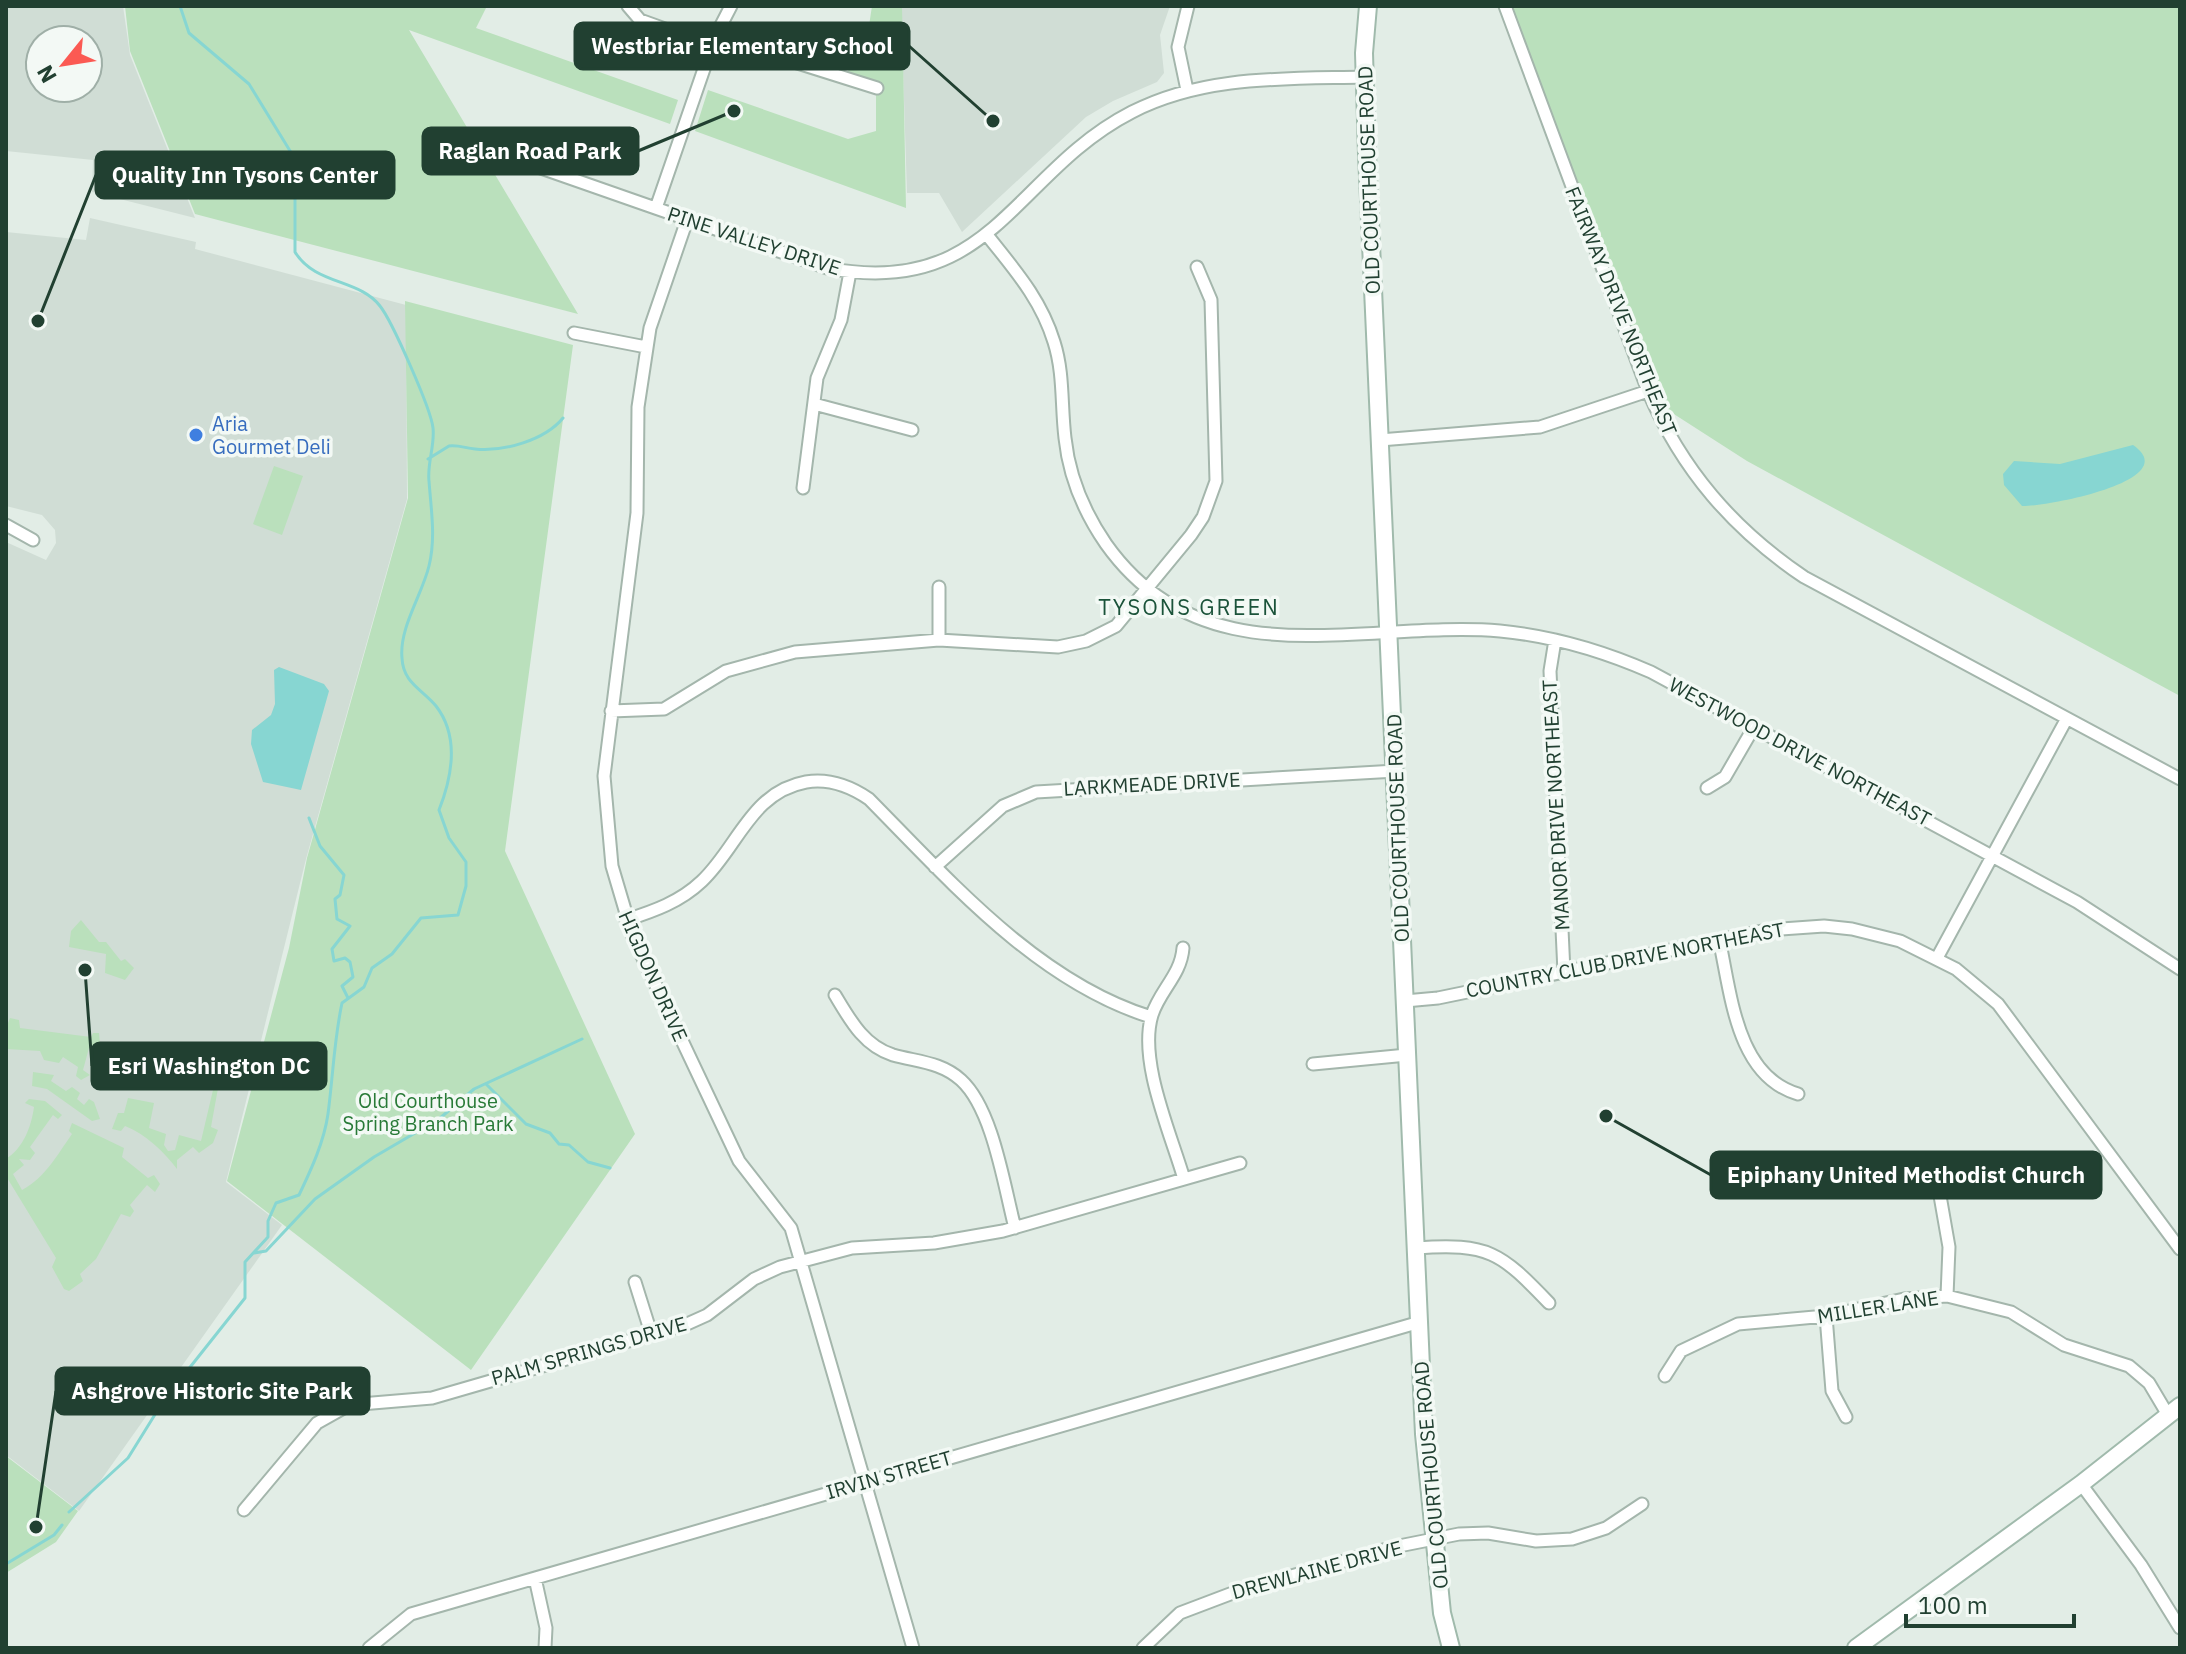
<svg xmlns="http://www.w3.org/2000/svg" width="2186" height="1654" viewBox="0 0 2186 1654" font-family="'IBM Plex Sans',sans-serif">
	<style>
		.built { fill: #d0ddd5; fill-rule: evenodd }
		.green { fill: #bae0bc }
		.water { fill: #87d6d2 }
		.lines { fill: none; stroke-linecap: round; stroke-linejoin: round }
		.stream { stroke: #87d6d2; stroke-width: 3 }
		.street-casing { stroke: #a4b6ac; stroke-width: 15 }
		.secondary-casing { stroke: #a0baac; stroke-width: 20 }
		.street { stroke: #fff; stroke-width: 11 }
		.secondary { stroke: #fff; stroke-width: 16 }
		.shop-dot { fill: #3f7fe0; stroke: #f3f9f5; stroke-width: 3 }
		.labels { text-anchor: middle; stroke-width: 7; stroke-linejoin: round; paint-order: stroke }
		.street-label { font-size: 20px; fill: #214031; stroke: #f3f9f5 }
		.shop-label { font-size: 20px; fill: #366cbe; stroke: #f3f9f5; text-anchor: start }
		.park-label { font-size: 20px; fill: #287a37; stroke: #f3f9f5 }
		.neighbourhood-label { font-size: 22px; letter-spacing: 2px; fill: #1b533a; stroke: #f3f9f5 }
		.leader { fill: none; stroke: #214031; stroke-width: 3 }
		.callout-dot { fill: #214031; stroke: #f3f9f5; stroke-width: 3 }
		.callout { fill: #214031; stroke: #214031; stroke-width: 3 }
		.callout-label { font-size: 22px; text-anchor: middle; font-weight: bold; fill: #fff }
	</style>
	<rect width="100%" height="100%" fill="#e2ede6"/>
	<path class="built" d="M6,6H123L130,55L195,218L92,192L93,160L6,151ZM40,40H88V88H40Z
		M901,6H1170L1160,35L1164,73L1157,82L1113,101L1086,117L962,232L939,193H907Z
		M90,218L196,242L195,249L406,305L407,499L306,859L226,1182L282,1225L79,1511L6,1455V542L46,560L56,543L55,530L42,515L6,506V232L86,240Z"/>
	<path class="green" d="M125,6H487L476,28L678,100L670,124L409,30L578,314L195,214L130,51Z
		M872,6H902L906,208L695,131L708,90L848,139L876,131V88L845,76L867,39Z
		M1505,6H2180V696L1747,461L1652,400Z
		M405,301L573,345L505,851L635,1134L471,1370L227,1181L289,948L307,858L408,498Z
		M274,466L303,476L282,535L253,524Z
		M81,920L99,942H106L121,961L125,959L134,968L125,980L105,973L106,954L69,947L71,931Z
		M10,1018L19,1020L20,1028L91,1037L93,1033H99L100,1044L89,1048L83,1070L90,1075L81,1080L76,1076L78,1067L63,1057L59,1063L44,1060L40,1051L6,1049V1028Z
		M210,1052L224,1055L211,1127L218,1130L213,1143L199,1153L193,1147L177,1160V1169C164,1152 146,1134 125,1126L121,1131L112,1129L118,1113H124L128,1098L154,1103L149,1128L166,1134L164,1145L168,1151L175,1150L179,1135L201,1141L213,1090L187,1082L184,1076L207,1062Z
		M33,1072L54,1075L51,1081L66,1091L72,1087L80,1093L77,1099L84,1105L89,1099L94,1102L100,1119L92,1121L47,1089L32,1086Z
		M29,1099L45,1101L62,1115L58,1119L53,1115L30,1147L35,1153L30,1160L19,1159L24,1165L13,1174L22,1190C46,1177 57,1155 72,1134L69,1131L72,1123L124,1148L122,1157L148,1178L154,1175L160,1184L155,1192L147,1185L130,1205L134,1211L130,1217L121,1214L96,1259L80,1274L83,1281L69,1291L64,1289L52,1267L56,1258L6,1176V1159C23,1148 31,1128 34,1107L25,1103Z
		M6,1456L78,1511L56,1542L6,1573Z"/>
	<path class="water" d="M2133,445C2186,481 2043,507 2022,506L2004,485L2003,474L2014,461L2060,464Z
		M279,667L324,684L329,691L301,790L263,782L251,744L252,730L271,715L275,704L274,670Z"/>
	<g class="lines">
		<path class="stream" d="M428,459L449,446C459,445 465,448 475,449C504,452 545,440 563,418
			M309,818L320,846L344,875L340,895L335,899L337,919L350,926L332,949L334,961L345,958L350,962L353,977L342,986L348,998
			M486,1084L526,1124L550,1133L559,1144L569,1145L588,1162L610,1168
			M254,1253L266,1251L315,1199L374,1157L439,1119L474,1089L582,1039
			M69,1512L128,1458L164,1400L245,1298V1262L268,1237V1221L276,1203L299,1195C311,1170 324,1142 328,1114C333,1076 334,1040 342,1003L364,987L372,968L392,954L421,918L458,915L466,886V862L449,838L439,810C452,777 460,737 436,706C422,689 403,683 402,658C399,628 422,595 429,566C436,538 431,509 429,481C427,463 435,446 433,428C431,409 392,321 380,306C360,279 315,285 295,252V159L249,84L189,33L180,6
			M6,1564L54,1535L62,1525"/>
		<defs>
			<path id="street" d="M628,6L640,20L712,46
				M1505,6L1648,391C1682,470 1733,529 1804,577L2180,779
				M715,37L877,88
				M1187,90L1178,47L1188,6
				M478,146L827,268C992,300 1013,173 1132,112C1204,75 1285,79 1364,77
				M656,208L715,37L731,6
				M687,220L650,328L638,407L637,513L604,776L612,866L633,937L739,1161L791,1228L913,1648
				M987,235C1014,269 1041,299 1054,342C1064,373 1061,405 1065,438C1069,476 1084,512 1106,544C1204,682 1361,620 1500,631C1553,636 1603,651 1651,672L2077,902L2180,969
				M574,333L646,347
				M814,404L912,430
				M1380,440L1540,427L1648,391
				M803,488L817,378L841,320L850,272
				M6,525L33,540
				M939,587V640
				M1555,640L1550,671L1564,972
				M611,711L664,709L726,671L795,652L939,640L1058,647L1086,641L1116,626L1191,535L1203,517L1216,481L1211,300L1197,267
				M1707,788L1725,777L1754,727
				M935,867L1003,806L1036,792L1396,771
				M626,920C654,911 680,902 702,881C738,847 751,792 806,782C830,778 850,786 869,799C951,882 1038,982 1151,1017
				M1719,939C1731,993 1736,1076 1798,1094
				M1183,948C1181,975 1160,990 1152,1015C1138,1061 1171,1134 1184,1179
				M1937,958L2066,720
				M835,995C850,1020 864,1046 893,1055C918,1062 941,1062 961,1080C993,1109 1004,1186 1015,1228
				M1405,1001L1438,998L1767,930L1824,926L1852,929L1900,941L1956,969L1998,1004L2180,1249
				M1313,1064L1407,1055
				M1936,1173L1949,1247L1947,1296
				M1416,1248C1489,1243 1500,1252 1549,1303
				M635,1282L651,1333
				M1826,1316L1832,1391L1846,1417
				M1665,1376L1681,1351L1738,1324L1826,1316L1904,1299L1947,1296L2011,1312L2064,1345L2129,1366L2149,1383L2168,1415
				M2081,1484L2141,1565L2180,1628
				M244,1510L317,1423L349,1405L432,1398L687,1324L707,1315L754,1279L780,1267L852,1248L934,1243L1003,1231L1240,1163
				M535,1578L546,1628L545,1648
				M369,1648L411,1614L1420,1322
				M1143,1648L1180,1613L1238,1591L1394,1547L1459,1534L1488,1533L1536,1541L1572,1539L1606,1528L1642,1504"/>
			<path id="secondary" d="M1368,6L1364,53L1367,154L1424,1434L1442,1613L1451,1648
				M1856,1648L2081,1484L2180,1406"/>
		</defs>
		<use href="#street" class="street-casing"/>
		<use href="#secondary" class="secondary-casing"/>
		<use href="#street" class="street"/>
		<use href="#secondary" class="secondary"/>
	</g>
	<circle class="shop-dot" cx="196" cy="435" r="8"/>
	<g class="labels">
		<g class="street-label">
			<text transform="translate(1369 180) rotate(-92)" y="7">OLD COURTHOUSE ROAD</text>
			<text transform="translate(754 241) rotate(18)" y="7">PINE VALLEY DRIVE</text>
			<text transform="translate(1621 311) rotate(68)" y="7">FAIRWAY DRIVE NORTHEAST</text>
			<text transform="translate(1800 752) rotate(28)" y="7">WESTWOOD DRIVE NORTHEAST</text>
			<text transform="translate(1152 784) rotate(-3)" y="7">LARKMEADE DRIVE</text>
			<text transform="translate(1556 805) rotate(-93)" y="7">MANOR DRIVE NORTHEAST</text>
			<text transform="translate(1398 828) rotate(-92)" y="7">OLD COURTHOUSE ROAD</text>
			<text transform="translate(1625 960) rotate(-11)" y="7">COUNTRY CLUB DRIVE NORTHEAST</text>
			<text transform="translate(653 976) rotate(66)" y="7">HIGDON DRIVE</text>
			<text transform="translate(1878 1307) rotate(-9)" y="7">MILLER LANE</text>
			<text transform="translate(589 1351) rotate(-16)" y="7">PALM SPRINGS DRIVE</text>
			<text transform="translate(889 1475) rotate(-16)" y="7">IRVIN STREET</text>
			<text transform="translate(1431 1475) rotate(-95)" y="7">OLD COURTHOUSE ROAD</text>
			<text transform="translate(1317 1570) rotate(-15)" y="7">DREWLAINE DRIVE</text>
		</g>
		<g class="shop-label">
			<text x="212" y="431">Aria<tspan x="212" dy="23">Gourmet Deli</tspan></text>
		</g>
		<g class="park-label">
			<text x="428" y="1108">Old Courthouse<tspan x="428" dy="23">Spring Branch Park</tspan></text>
		</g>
		<g class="neighbourhood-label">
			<text x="1189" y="615">TYSONS GREEN</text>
		</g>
	</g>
	<path class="leader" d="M993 121L909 46M734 111L638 151M38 321L96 175M85 970L92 1066M1606 1116L1711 1175M36 1527L56 1391"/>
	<g class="callout-dot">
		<circle cx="993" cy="121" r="8"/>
		<circle cx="734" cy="111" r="8"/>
		<circle cx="38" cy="321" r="8"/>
		<circle cx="85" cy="970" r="8"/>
		<circle cx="1606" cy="1116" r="8"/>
		<circle cx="36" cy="1527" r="8"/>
	</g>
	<g class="callout">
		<rect x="575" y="23" width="334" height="46" rx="8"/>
		<rect x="423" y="128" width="215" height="46" rx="8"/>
		<rect x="96" y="152" width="298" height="46" rx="8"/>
		<rect x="92" y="1043" width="234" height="46" rx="8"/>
		<rect x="1711" y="1152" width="390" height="46" rx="8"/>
		<rect x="56" y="1368" width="313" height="46" rx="8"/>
	</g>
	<g class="callout-label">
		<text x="742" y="54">Westbriar Elementary School</text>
		<text x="530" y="159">Raglan Road Park</text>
		<text x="245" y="183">Quality Inn Tysons Center</text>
		<text x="209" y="1074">Esri Washington DC</text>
		<text x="1906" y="1183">Epiphany United Methodist Church</text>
		<text x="212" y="1399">Ashgrove Historic Site Park</text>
	</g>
	<rect width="2186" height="1654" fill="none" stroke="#214031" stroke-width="16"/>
	<g transform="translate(64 64) rotate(240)"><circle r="38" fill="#f3f9f5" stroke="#9fafa7" stroke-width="2"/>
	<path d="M0-6L14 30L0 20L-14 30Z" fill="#fb5a53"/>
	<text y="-12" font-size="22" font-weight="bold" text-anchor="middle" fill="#214031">N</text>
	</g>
	<path d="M1906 1614v12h168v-12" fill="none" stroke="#214031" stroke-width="4"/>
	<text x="1918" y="1614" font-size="24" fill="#214031" stroke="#f3f9f5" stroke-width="6" paint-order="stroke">100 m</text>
</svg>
